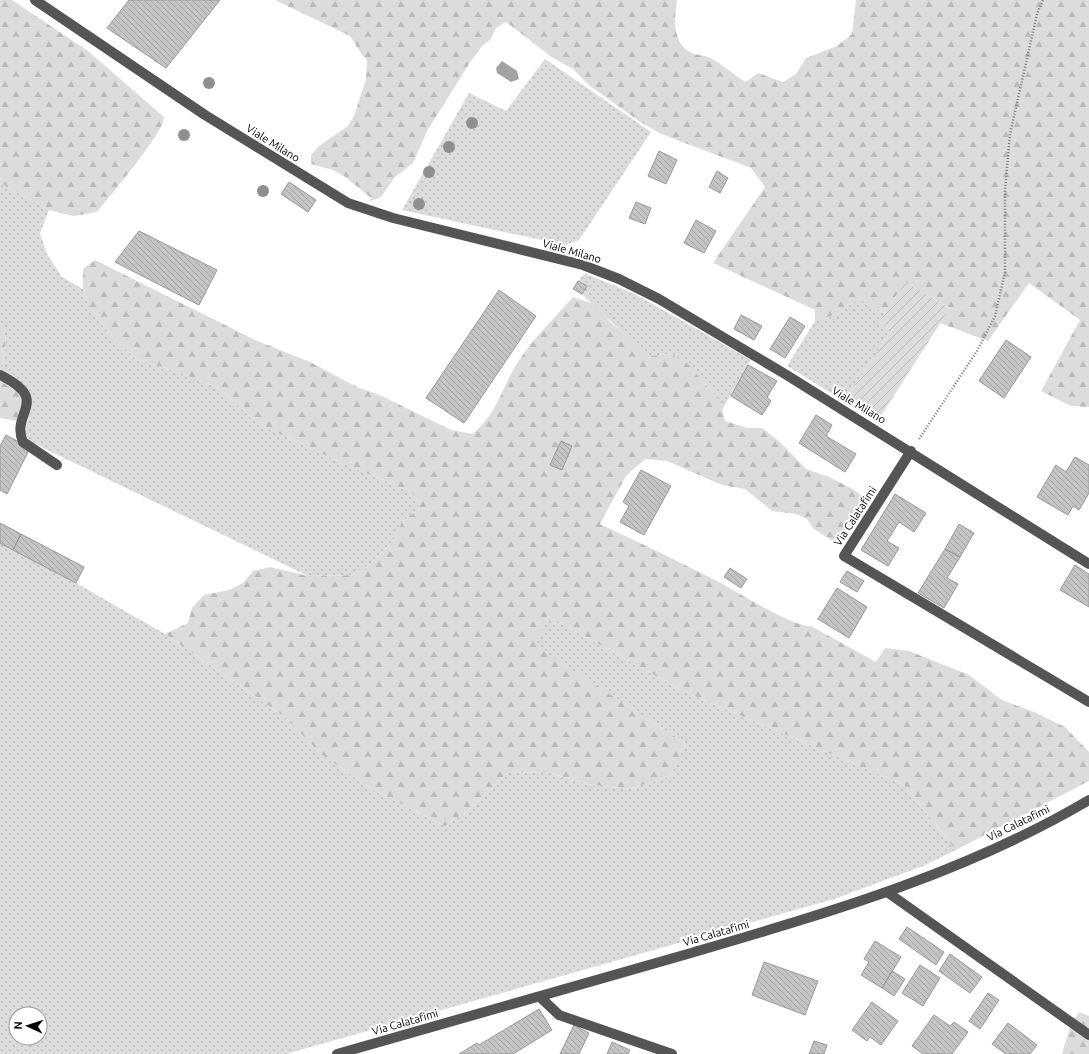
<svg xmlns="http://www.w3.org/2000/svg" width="1089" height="1054" viewBox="0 0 1089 1054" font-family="Ubuntu,sans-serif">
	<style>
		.grass { fill: url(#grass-dots); fill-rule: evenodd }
		.forest { fill: url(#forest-firs) }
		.garden { fill: url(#garden-furrows) }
		.water { fill: #a3a3a3 }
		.building { fill: url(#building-back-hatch); stroke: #999 }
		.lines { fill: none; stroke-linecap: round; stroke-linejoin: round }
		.path { stroke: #777; stroke-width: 2.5; stroke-dasharray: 1 2; stroke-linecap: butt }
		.minor { stroke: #555; stroke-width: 10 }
		.tree { fill: #8f8f8f }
		.labels { text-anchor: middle; stroke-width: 4; stroke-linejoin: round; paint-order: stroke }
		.street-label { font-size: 11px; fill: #000; stroke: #fff }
	</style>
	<defs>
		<pattern id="grass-dots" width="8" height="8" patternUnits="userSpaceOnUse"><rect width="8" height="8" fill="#dcdcdc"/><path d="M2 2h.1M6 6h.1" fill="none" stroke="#bbb" stroke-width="1.8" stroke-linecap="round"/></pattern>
		<pattern id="forest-firs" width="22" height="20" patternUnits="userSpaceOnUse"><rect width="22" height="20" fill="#dcdcdc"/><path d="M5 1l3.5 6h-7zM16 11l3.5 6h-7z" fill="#bbb"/></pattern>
		<pattern id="garden-furrows" width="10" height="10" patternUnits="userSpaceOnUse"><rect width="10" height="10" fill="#dcdcdc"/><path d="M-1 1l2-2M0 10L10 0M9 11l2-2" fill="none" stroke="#bbb"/></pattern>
		<pattern id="building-back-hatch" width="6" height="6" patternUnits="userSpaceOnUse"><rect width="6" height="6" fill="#c4c4c4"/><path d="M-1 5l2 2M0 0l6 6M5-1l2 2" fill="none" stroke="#a7a7a7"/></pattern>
	</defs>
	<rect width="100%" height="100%" fill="#fff"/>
	<path class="grass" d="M545,59L651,132L579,240L565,245L402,210L469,93L506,111Z
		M0,183L49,210L40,233L47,254L62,277L83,289L92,310L112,337L136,359L169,369L217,387L257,423L342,463L412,492L418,501L419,508L401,523L393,541L371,563L355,575L308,576L29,441L25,432C35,394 37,392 2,371C4,358 10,334 0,323Z
		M586,274L635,294L751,360L722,410C716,387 687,369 670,354L650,356L631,341L582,294L586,286L578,281L583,275Z
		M854,302H862L885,313L879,322L892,330L844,401L787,366L815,321L839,313Z
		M0,543L76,583L165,634L285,717L322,755L372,789L445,826L472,807L507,773L546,772L592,785L630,789L670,776L685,743L535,646L548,616L683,691L904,785L956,850L923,866L834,899L286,1054H0ZM16,1014H40V1038H16Z"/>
	<path class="forest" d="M0,0H12L88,51L164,117C165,131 109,197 97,212L74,216L49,210L0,183Z
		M275,0H677C674,18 672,44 692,53C697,55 704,55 710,58C723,64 733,75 746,82L758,73L783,82L796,74L806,58L837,46L852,34L856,0H1089V407L1071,406L1041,391L1080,320L1029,283L988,341L940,323L950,308L905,282L885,313L862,302H854L839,313L815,321V310L713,263L765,187L751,168L661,134L639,121L590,86L573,69L553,58L506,22L496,28L491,39L482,46L469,64L427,131L413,163L395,177L381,197L370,201L371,198L344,176L333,170L311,164V155L319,146L348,126L354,116L366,79L367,60C360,53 356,45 350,36Z
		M95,260L255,340L310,362L357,387L382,396L451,430L473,434C497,412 498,398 512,372C526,345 553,320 573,297L594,304L611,323L650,356L670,354L687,363L720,401L725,421L748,428H762L780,442L806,469L829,477L851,488L861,495C865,525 848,521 834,542L814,529L807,519L796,514L772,511L745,489L722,485L667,461L645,459L626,476L600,524C638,542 676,560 713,579C735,590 790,626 811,626L876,662L885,648L909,651L969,675L1002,700L1034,712L1065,727L1089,752V781L956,850L904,785L683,691L548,616L536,646L685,743L670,776L630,789L592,785L546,772L507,773L472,807L445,826L372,789L322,755L285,717L165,634L188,623L192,608L204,595L229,590L243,583L253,571L270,567L308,576L355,575L371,563L393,541L401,523L419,508L418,501L412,492L342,463L257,423L217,387L169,369L136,359L112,337L92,310L83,289V269Z
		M0,323C10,334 4,358 2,371L0,370Z
		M0,381C21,393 26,396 18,421L0,418Z
		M1079,1012L1089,1016V1054H1062L1070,1027Z"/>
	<path class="garden" d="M905,282L950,308L877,422L844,401L892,330L879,322Z"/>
	<path class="water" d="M502,61L517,71L519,79L511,82L497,73L496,68Z"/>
	<path class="building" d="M129,0H220L166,68L107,28Z
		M659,151L677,160L666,184L648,176Z
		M717,171L728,178L720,193L709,187Z
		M289,182L316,200L308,212L281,194Z
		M636,202L651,208L645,224L629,218Z
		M696,220L716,231L704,253L684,243Z
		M139,231L217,270L199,305L115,262Z
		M578,281L587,286L582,294L573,289Z
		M499,290L536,316L464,423L426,398Z
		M741,315L762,326L754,340L734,329Z
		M790,317L805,326L785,358L770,349Z
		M1006,340L1031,357L1004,398L979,381Z
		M748,365L777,381L767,397L771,401L762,415L731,396Z
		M816,415L832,425L826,436L856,454L845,472L799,443Z
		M6,435L30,448L7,494L0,490V446Z
		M561,441L572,446L562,470L550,465Z
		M1075,457L1089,465V493L1079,510L1073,506L1068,515L1037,497L1056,465L1066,472Z
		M641,470L671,486L644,535L620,522L629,506L623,502Z
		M895,494L926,513L914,532L899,522L887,541L899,548L888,566L861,550Z
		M0,523L21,534L13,550L0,543Z
		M959,524L974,533L960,557L945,549Z
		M21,534L84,567L76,583L13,550Z
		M945,549L960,557L947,578L958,584L944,608L918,593Z
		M1075,565L1089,574V607L1060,590Z
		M730,568L747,579L741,588L724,577Z
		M847,571L864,581L857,592L840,582Z
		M837,588L867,607L849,638L818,619Z
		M907,927L944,952L936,965L899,939Z
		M875,941L901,957L882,988L861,975L869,962L864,959Z
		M950,954L982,977L970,993L939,971Z
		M764,962L818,981L805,1015L752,995Z
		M920,965L940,978L923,1006L902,993Z
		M892,971L905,979L894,996L882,988Z
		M988,993L999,1000L980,1029L969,1021Z
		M872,1002L898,1021L881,1045L870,1037L867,1041L852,1030Z
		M539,1009L552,1030L513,1054H459L477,1043L479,1045Z
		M934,1015L950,1026L954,1022L968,1032L952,1054H923L912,1046Z
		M1008,1023L1037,1045L1030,1054H1006L992,1044Z
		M574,1025L589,1033L579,1054H560Z
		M814,1041L827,1045L824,1054H809Z
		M612,1042L630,1050L628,1054H607Z"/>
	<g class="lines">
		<path class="path" d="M919,439L977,351L995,316L1005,272V190L1010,134L1037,14L1043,0"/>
		<path class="minor" d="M35,0L205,115L348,203L393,218L583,265L619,279L659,299L785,374L1089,564
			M0,375C52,401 10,412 23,442L57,465
			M911,451L844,556L1089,702
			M887,892L1089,1035
			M540,997L559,1015L672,1054
			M337,1054C455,1021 573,987 691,953C827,913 966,873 1089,800"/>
	</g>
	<g class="tree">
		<circle cx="209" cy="83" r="6"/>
		<circle cx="472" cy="123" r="6"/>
		<circle cx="184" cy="135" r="6"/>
		<circle cx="449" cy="147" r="6"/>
		<circle cx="429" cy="172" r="6"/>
		<circle cx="263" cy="191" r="6"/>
		<circle cx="419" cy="204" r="6"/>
	</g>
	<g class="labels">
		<g class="street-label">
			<text transform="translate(273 143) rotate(32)" y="4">Viale Milano</text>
			<text transform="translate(572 251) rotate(16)" y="4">Viale Milano</text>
			<text transform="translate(859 405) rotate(31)" y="4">Viale Milano</text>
			<text transform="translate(855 516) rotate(-57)" y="4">Via Calatafimi</text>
			<text transform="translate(1018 823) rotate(-26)" y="4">Via Calatafimi</text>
			<text transform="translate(716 933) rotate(-16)" y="4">Via Calatafimi</text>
			<text transform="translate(405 1022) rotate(-16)" y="4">Via Calatafimi</text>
		</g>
	</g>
	<g transform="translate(28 1026) rotate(273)"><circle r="19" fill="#ffffff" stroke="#999999"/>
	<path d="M0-3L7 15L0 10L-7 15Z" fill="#000000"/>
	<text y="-6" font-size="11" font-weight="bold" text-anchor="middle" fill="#000000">N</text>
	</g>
</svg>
